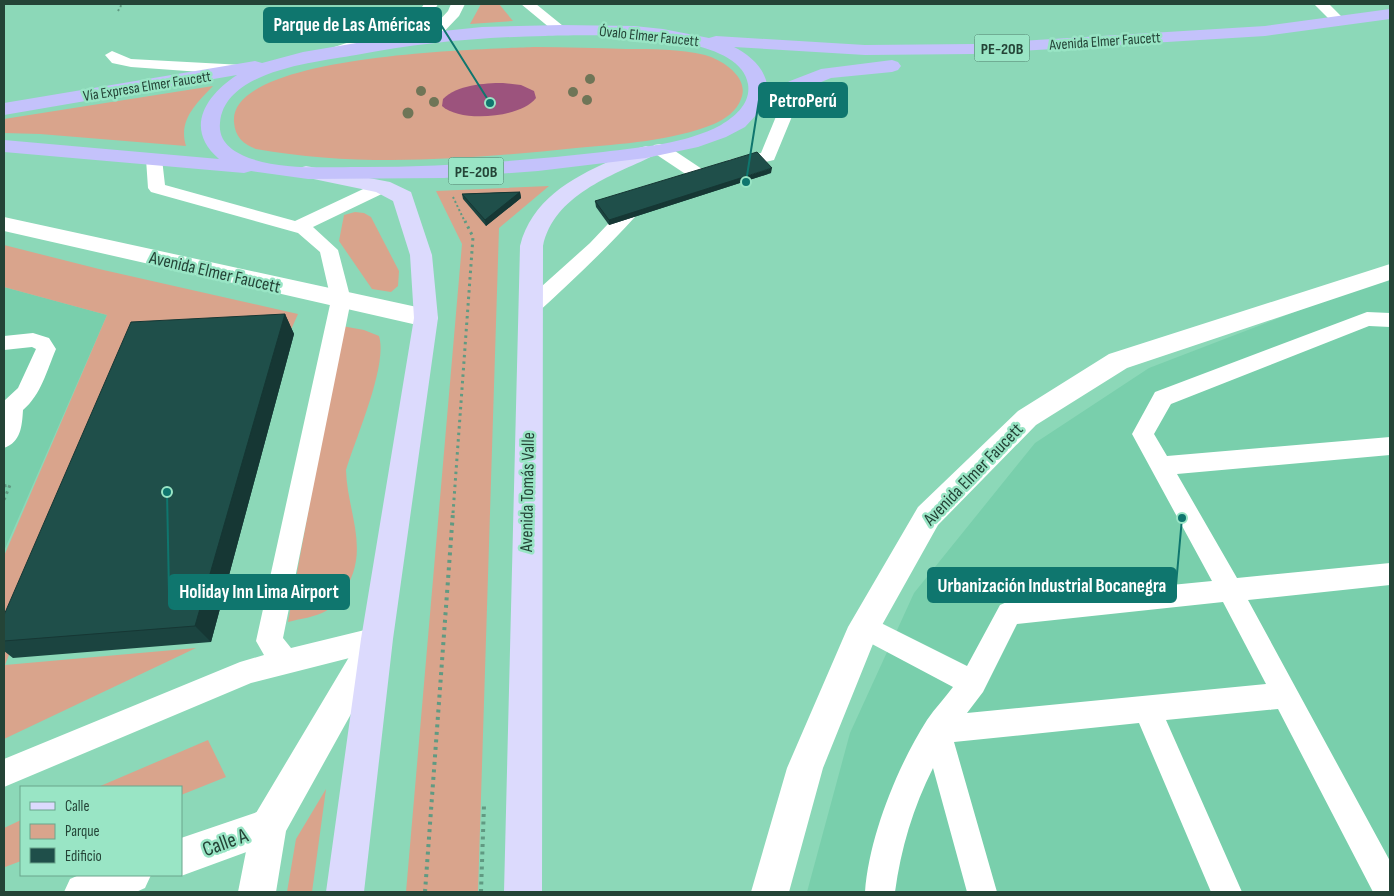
<svg xmlns="http://www.w3.org/2000/svg" width="1394" height="896" viewBox="0 0 1394 896" font-family="'Sofia Sans Condensed',sans-serif">
	<style>
		.built { fill: #79cfac }
		.green { fill: #d9a48c }
		.water { fill: #9c537d }
		.lines { fill: none; stroke-linecap: round; stroke-linejoin: round }
		.path-far2 { stroke: #609a82; stroke-width: 2; stroke-dasharray: 2 2.5; stroke-linecap: butt }
		.path-far1 { stroke: #609a82; stroke-width: 3; stroke-dasharray: 2.5 4; stroke-linecap: butt }
		.path { stroke: #609a82; stroke-width: 4; stroke-dasharray: 3 4.5; stroke-linecap: butt }
		.lane { fill: #fff; fill-rule: evenodd }
		.street { fill: #fff; fill-rule: evenodd }
		.secondary { fill: #fff; fill-rule: evenodd }
		.primary { fill: #dcdafd; fill-rule: evenodd }
		.highway { fill: #c4c2fb; fill-rule: evenodd }
		.tree { fill: #6f7557 }
		.wall { fill: #1b4440 }
		.shaded-wall { fill: #163734 }
		.building { fill: #1f4f4a; stroke: #163734 }
		.labels { text-anchor: middle; stroke-width: 5; stroke-linejoin: round; paint-order: stroke }
		.far-street-label { font-size: 15px; fill: #244437; stroke: #99e5c5 }
		.shield { fill: #99e5c5; stroke: #477462; stroke-width: 1 }
		.shield-label { font-size: 16px; font-weight: bold; fill: #244437 }
		.street-label { font-size: 18px; fill: #244437; stroke: #99e5c5 }
		.near-street-label { font-size: 21px; fill: #244437; stroke: #99e5c5 }
		.leader { fill: none; stroke: #0f766e; stroke-width: 2 }
		.callout-dot { fill: #0f766e; stroke: #99e5c5; stroke-width: 2 }
		.callout { fill: #0f766e; stroke: #0f766e; stroke-width: 2 }
		.callout-label { font-size: 19px; text-anchor: middle; font-weight: bold; fill: #fff }
	</style>
	<rect width="100%" height="100%" fill="#8cd8b8"/>
	<path class="built" d="M1390,279V892H807L850,733L914,593L1035,443L1149,368L1336,296Z
		M4,287L107,315L4,551Z"/>
	<path class="green" d="M481,4H499L513,21L470,24Z
		M535,47C566,47 596,48 626,49C652,49 680,49 705,55C723,60 750,78 741,99C737,111 725,119 714,124C672,141 621,144 576,148C471,159 361,168 256,149C243,144 235,137 234,122C228,53 489,49 535,47Z
		M213,86C196,104 178,120 186,146L40,134L4,133V119Z
		M549,186L499,228L478,892H406L462,244L436,191Z
		M355,212L364,213L371,217L399,271L398,286L391,292L372,289L339,241L344,215Z
		M4,245L99,269L298,314L290,332L135,339L5,665L196,648L4,739V556L107,315L4,287Z
		M342,326L364,330L379,336C388,365 356,437 346,470C347,514 374,556 339,597C335,601 331,608 326,611C316,617 299,619 288,622Z
		M208,740L226,777L181,795V787H98Z
		M326,789L312,892H287L296,839Z
		M21,820V861L5,867L4,828Z"/>
	<path class="water" d="M503,83L521,85L534,91L536,98C521,118 460,123 442,106L443,99C457,85 484,83 503,83Z"/>
	<g class="lines">
		<path class="path-far2" d="M118,11L122,4
			M453,197L465,222"/>
		<path class="path-far1" d="M4,486L10,485L4,500
			M453,513L473,237L465,221"/>
		<path class="path" d="M425,892L453,512
			M481,892L484,805"/>
		<path class="lane" d="M424,4H438C434,11 429,22 423,27C417,32 331,58 325,56L323,53L325,50L368,36C362,27 353,27 347,19L349,16C362,13 374,23 381,33L385,32V10L387,7H397L399,27L413,21Z
			M451,4H465L459,16L437,39H427L425,36L448,11Z
			M521,4H536L568,30L566,33H556Z
			M1314,4H1329L1344,19L1337,23L1332,22Z
			M112,51L131,59L243,65L251,70L243,75L131,67L112,63L105,55Z
			M797,80L805,85L774,160L734,169L728,168L726,164L728,160L761,153L789,85Z
			M660,144L666,145L702,169L705,173L702,177H690L654,153L652,149L654,145Z
			M154,154L160,155L162,159L165,185L295,221L376,183H388L391,187L388,191L313,227L338,250L351,300L283,638L291,648L377,627L386,630L390,639L386,648L377,651L251,683L4,787V759L240,662L264,655L256,641L331,300L320,252L298,233L151,192L148,188L146,159L148,155Z
			M643,198L649,199L652,203C647,210 639,212 634,218C603,252 570,283 536,314L529,316L522,314L519,309L522,304L590,243L624,207Z
			M1367,312L1390,313V327L1369,326L1171,404L1154,434L1167,456L1390,437V455L1177,474L1237,578L1390,563V585L1248,600L1390,861V892H1373L1278,709L1166,720L1242,892H1211L1139,723L954,742L997,892H967L933,768C913,808 901,848 895,892H865C869,837 897,767 927,720C935,708 945,698 953,687L855,635L851,627L855,619L864,615L873,619L967,666L1000,605L1009,601L1212,581L1132,434L1155,392ZM1223,602L1266,684L967,713L983,692L1017,624Z
			M33,333L49,338L56,349C47,370 41,395 23,410C22,426 21,442 4,448V401L18,388L36,349L32,347L4,350V336Z"/>
		<path class="street" d="M269,808L282,813L287,826L282,839L181,876L179,875H181V838Z
			M79,875H151L145,888L136,892H64L70,879Z"/>
		<path class="secondary" d="M4,217L426,309L435,312L438,318L435,324L426,327L4,231Z
			M1390,264V280L1127,368L1036,425L938,525L877,634L823,768L789,892H751L787,768L848,627L918,507L1018,411L1109,354Z
			M375,627L386,632L391,642L286,831L276,892H238L251,826L256,813L364,632Z"/>
		<path class="primary" d="M646,146L653,148L656,152L653,156C611,176 554,195 543,246L542,892H504L520,246C531,201 571,178 610,161C622,155 633,149 646,146Z
			M306,166L390,182L411,192L432,255L438,318L393,639L364,892H326L361,639L414,318L410,255L393,201L376,192L299,176L296,172L299,168Z"/>
		<path class="highway" d="M1390,9V19L1265,36L973,54L865,55L734,47C751,55 770,73 767,93L790,81L821,69L892,60L898,62L901,66L898,70L892,72L831,78L804,89L758,113L745,127L726,137L698,147L646,158L538,171L444,178L308,179L251,171L244,173L4,152V140L219,159C184,129 205,96 237,75L4,115V103L255,61L262,63L303,52L404,35L482,27L561,25L634,26L663,29L709,38L716,36L865,45L973,44L1265,26ZM545,36C587,35 739,29 748,84C751,103 736,116 721,125C685,144 643,147 603,152C523,161 442,167 361,167C326,167 286,170 252,159C235,153 218,143 220,123C224,70 317,62 356,55C419,43 481,37 545,36Z"/>
	</g>
	<g class="tree">
		<circle cx="590" cy="79" r="5"/>
		<circle cx="421" cy="91" r="5"/>
		<circle cx="573" cy="92" r="5"/>
		<circle cx="587" cy="100" r="5"/>
		<circle cx="434" cy="102" r="5"/>
		<circle cx="408" cy="113" r="5.5"/>
	</g>
	<path class="wall" d="M771,173L609,225L596,207L595,201Z
		M520,192L521,198L486,226L463,199L462,194Z
		M285,314L294,334L211,642L13,658L4,651V615Z"/>
	<path class="shaded-wall" d="M772,168L771,173L609,225V220Z
		M520,192L521,198L486,226L485,220Z
		M285,314L294,334L211,642L195,626Z"/>
	<path class="building" d="M757,152L772,168L609,220L595,201Z
		M520,192L485,220L462,194Z
		M285,314L195,626L4,641V615L131,322Z"/>
	<g class="labels">
		<g class="far-street-label">
			<text transform="translate(649 36) rotate(6)" y="5">Óvalo Elmer Faucett</text>
			<text transform="translate(1105 41) rotate(-4)" y="5">Avenida Elmer Faucett</text>
			<text transform="translate(147 86) rotate(-9)" y="5">Vía Expresa Elmer Faucett</text>
		</g>
		<g class="shield">
			<rect x="974.5" y="34.5" width="55" height="27" rx="4"/>
			<rect x="448.5" y="157.5" width="55" height="27" rx="4"/>
		</g>
		<g class="shield-label">
			<text x="1002" y="54">PE-20B</text>
			<text x="476" y="177">PE-20B</text>
		</g>
		<g class="street-label">
			<text transform="translate(215 272) rotate(13)" y="6">Avenida Elmer Faucett</text>
			<text transform="translate(973 474) rotate(-46)" y="6">Avenida Elmer Faucett</text>
			<text transform="translate(527 492) rotate(-89)" y="6">Avenida Tomás Valle</text>
		</g>
		<g class="near-street-label">
			<text transform="translate(225 842) rotate(-20)" y="7">Calle A</text>
		</g>
	</g>
	<path class="leader" d="M490 103L441 25M746 182L759 100M1182 518L1176 585M167 492L169 592"/>
	<g class="callout-dot">
		<circle cx="490" cy="103" r="5"/>
		<circle cx="746" cy="182" r="5"/>
		<circle cx="1182" cy="518" r="5"/>
		<circle cx="167" cy="492" r="5"/>
	</g>
	<g class="callout">
		<rect x="264" y="8" width="177" height="34" rx="5"/>
		<rect x="759" y="83" width="88" height="34" rx="5"/>
		<rect x="928" y="568" width="248" height="34" rx="5"/>
		<rect x="169" y="575" width="180" height="34" rx="5"/>
	</g>
	<g class="callout-label">
		<text x="352" y="31">Parque de Las Américas</text>
		<text x="803" y="107">PetroPerú</text>
		<text x="1052" y="592">Urbanización Industrial Bocanegra</text>
		<text x="259" y="598">Holiday Inn Lima Airport</text>
	</g>
	<rect width="1394" height="896" fill="none" stroke="#244437" stroke-width="10"/>
	<rect x="20" y="786" width="162" height="90" fill="#99e5c5" stroke="#6aa58c"/>
	<rect x="30" y="802" width="25" height="8" fill="#dcdafd" stroke="#6aa58c"/>
	<text x="65" y="811" font-size="15" fill="#244437">Calle</text>
	<rect x="30" y="824" width="25" height="15" fill="#d9a48c" stroke="#6aa58c"/>
	<text x="65" y="836" font-size="15" fill="#244437">Parque</text>
	<rect x="30" y="848" width="25" height="15" fill="#1f4f4a" stroke="#6aa58c"/>
	<text x="65" y="861" font-size="15" fill="#244437">Edificio</text>
</svg>
